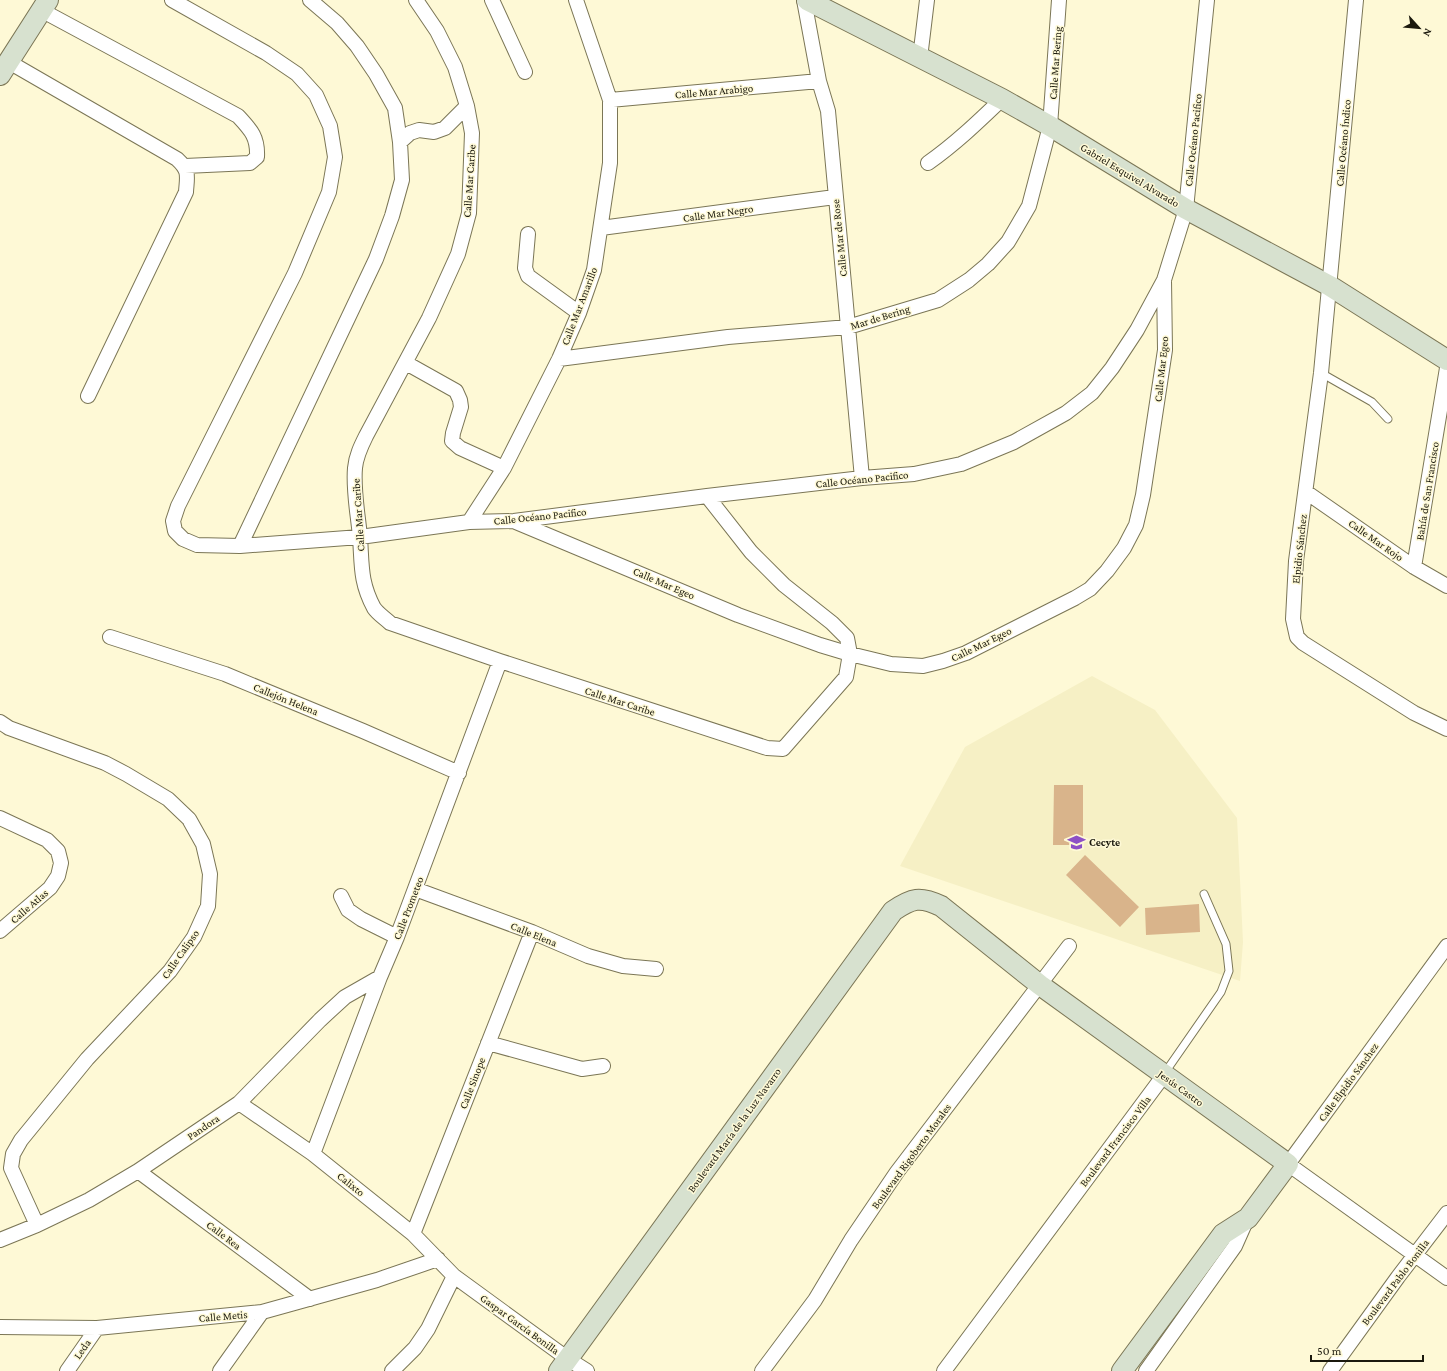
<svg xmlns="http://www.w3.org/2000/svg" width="1447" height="1371" viewBox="0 0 1447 1371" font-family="'Crimson Pro',serif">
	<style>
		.built { fill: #f6f0c5 }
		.building { fill: #d9b48b }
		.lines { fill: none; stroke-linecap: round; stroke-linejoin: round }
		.lane-casing { stroke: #7b7656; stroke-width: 9 }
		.street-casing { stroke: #7b7656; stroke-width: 16 }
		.secondary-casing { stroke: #7b7656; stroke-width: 22 }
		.lane { stroke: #fff; stroke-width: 7 }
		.street { stroke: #fff; stroke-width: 14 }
		.secondary { stroke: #d7e1cf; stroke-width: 20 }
		.labels { text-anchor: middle; stroke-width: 3; stroke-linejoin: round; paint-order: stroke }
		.street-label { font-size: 11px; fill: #1b190d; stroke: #fef9d6 }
		.poi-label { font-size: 11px; font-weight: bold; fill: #1b190d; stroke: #fef9d6; text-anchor: start }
	</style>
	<rect width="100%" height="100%" fill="#fef9d6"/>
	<path class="built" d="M1092,676L1155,710L1237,818L1243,942L1240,981L900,866L965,747Z"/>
	<path class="building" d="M1054,785H1083V845H1053Z
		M1085,855L1139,907L1120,927L1066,875Z
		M1199,904L1200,932L1146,935L1145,908Z"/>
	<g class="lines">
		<defs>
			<path id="lane" d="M1321,373L1372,402L1388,419
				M1164,1074L1221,992L1229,971L1226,944L1204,894"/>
			<path id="street" d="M172,0L266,53L297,74L316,95L330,126L335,157L329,192L295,273L178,506L173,521L175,531L183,539L197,545L240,546L360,537L469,522L514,521L707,496L862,478L914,474L961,464L1014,442L1066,413L1092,393L1112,368L1137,330L1164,280L1186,209L1207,0
				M416,0L437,31L455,67L467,106L472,133L469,213L458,254L429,318L366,436C361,446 356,456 355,468C353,491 358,514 360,537C362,565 360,582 374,608C378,614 385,618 390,623L500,661L767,748L783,749L846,677L850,654L847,638L832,623L784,585L751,552L707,496
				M492,0L525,72
				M804,0L819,81L828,111L862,478
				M1356,0L1321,373L1296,561L1293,619L1297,637L1303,643L1414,713L1447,729
				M41,10L238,116C251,130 258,137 257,157L250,163L185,166
				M920,58L927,0
				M9,62L177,159C190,171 187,176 186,192L88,396
				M610,100L819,81
				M400,142L410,133L419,130L434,132L445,128L467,106
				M928,163C955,144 978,122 1002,99
				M601,228L835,197
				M528,234L525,268L528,276L579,313
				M559,359L728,337L848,327L938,300L969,280L988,264L1008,242L1029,206L1050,126L1059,0
				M406,363L456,391L460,400L461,407L453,433L452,441L460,448L504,468
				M1306,492L1414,567L1447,586
				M469,522L504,468L559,359L579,313L594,270L610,163V100L576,0
				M516,522L738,615L820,645L850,654L891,664L923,666L943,661L966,653L1075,598L1090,589L1107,571L1124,548L1136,525L1143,495L1165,350L1164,280
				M240,546L376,259L392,216L402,180L400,142L395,108L376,74L357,46L337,23L310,0
				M1414,567L1447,368
				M110,637L225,674L363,731L459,773
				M0,722L9,728L105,763L126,774L168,799L189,819L203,844L210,874L208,906L194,937L170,971L87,1059L21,1140L13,1154L11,1168L37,1225
				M0,818L47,840L58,851L61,863L58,876L50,888L0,931
				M415,889L532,932L588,956L623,966L656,969
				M341,896L348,910L361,919L397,937
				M1447,946L1288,1164L1447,1278
				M488,1043L582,1069L603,1066
				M239,1103L313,1154L413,1234L454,1276L568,1359L587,1371
				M313,1154L380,977L397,937L500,661
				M138,1171L310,1299
				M413,1234L532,932
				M0,1240L37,1225L89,1200L138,1171L239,1103L320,1020L345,997L380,977
				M0,1327L97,1328L262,1312L377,1280L438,1259
				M67,1371L97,1328
				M220,1371L262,1312
				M392,1371L415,1348L428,1329L454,1276
				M762,1371L815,1300L851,1240L897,1172L1069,946
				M944,1371L1164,1075
				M1146,1371L1235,1246L1247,1219
				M1330,1371L1398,1277L1447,1213"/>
			<path id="secondary" d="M807,0L1002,99L1050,126L1186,209L1330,286L1447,360
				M0,75L48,0
				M559,1371L893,911C912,898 920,896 941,906L1040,985L1288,1164L1248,1218L1223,1234L1122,1371"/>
		</defs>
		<use href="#lane" class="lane-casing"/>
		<use href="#street" class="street-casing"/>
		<use href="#secondary" class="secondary-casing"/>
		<use href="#lane" class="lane"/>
		<use href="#street" class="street"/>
		<use href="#secondary" class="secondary"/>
	</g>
	<defs>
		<symbol id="school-bare" viewBox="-9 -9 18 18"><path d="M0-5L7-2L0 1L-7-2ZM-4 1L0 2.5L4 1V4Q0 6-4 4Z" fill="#8d50c6" stroke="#fef9d6" stroke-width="2.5" paint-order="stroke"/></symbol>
	</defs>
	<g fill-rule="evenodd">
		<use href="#school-bare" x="1064" y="830" width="25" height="25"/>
	</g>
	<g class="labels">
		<g class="street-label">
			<text transform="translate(1055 63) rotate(-86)" y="4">Calle Mar Bering</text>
			<text transform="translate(714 91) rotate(-5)" y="4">Calle Mar Arabigo</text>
			<text transform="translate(1193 140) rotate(-84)" y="4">Calle Océano Pacifico</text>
			<text transform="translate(1343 143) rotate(-85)" y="4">Calle Océano Índico</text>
			<text transform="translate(1130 175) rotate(31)" y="4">Gabriel Esquivel Alvarado</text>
			<text transform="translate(469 181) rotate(-86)" y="4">Calle Mar Caribe</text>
			<text transform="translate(718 213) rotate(-8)" y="4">Calle Mar Negro</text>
			<text transform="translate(839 238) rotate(-96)" y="4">Calle Mar de Rose</text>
			<text transform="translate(579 306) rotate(-69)" y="4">Calle Mar Amarillo</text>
			<text transform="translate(880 317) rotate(-17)" y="4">Mar de Bering</text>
			<text transform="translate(1161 369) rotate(-84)" y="4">Calle Mar Egeo</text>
			<text transform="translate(862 479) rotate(-6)" y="4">Calle Océano Pacifico</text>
			<text transform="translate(1427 491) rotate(-81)" y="4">Bahía de San Francisco</text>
			<text transform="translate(358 515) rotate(-94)" y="4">Calle Mar Caribe</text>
			<text transform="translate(540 516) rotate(-6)" y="4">Calle Océano Pacifico</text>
			<text transform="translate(1376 540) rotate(35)" y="4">Calle Mar Rojo</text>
			<text transform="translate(1299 549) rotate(-84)" y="4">Elpidio Sánchez</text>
			<text transform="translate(664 583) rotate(23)" y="4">Calle Mar Egeo</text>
			<text transform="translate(981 644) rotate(-26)" y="4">Calle Mar Egeo</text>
			<text transform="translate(286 699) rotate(22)" y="4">Callejón Helena</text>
			<text transform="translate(620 701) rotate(18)" y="4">Calle Mar Caribe</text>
			<text transform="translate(29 906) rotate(-41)" y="4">Calle Atlas</text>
			<text transform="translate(408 908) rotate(-69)" y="4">Calle Prometeo</text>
			<text transform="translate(534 934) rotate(22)" y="4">Calle Elena</text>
			<text transform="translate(180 954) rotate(-55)" y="4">Calle Calipso</text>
			<text transform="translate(1348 1082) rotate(-54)" y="4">Calle Elpidio Sánchez</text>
			<text transform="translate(472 1083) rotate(-69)" y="4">Calle Sinope</text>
			<text transform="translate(1181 1088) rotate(36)" y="4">Jesús Castro</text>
			<text transform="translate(203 1127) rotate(-34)" y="4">Pandora</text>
			<text transform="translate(734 1130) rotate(-54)" y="4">Boulevard María de la Luz Navarro</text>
			<text transform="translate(1115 1141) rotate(-53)" y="4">Boulevard Francisco Villa</text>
			<text transform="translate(911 1156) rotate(-54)" y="4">Boulevard Rigoberto Morales</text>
			<text transform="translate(351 1184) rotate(39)" y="4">Calixto</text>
			<text transform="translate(224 1235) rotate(37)" y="4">Calle Rea</text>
			<text transform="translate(1395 1282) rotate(-53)" y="4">Boulevard Pablo Bonilla</text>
			<text transform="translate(223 1316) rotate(-5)" y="4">Calle Metis</text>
			<text transform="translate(520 1324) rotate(36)" y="4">Gaspar García Bonilla</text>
			<text transform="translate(82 1349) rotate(-55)" y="4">Leda</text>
		</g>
		<g class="poi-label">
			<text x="1089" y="846">Cecyte</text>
		</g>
	</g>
	<g transform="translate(1419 28) rotate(117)" stroke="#fef9d6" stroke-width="3" paint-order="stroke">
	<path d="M0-3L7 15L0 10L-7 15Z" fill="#1b190d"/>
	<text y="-6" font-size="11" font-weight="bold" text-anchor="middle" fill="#1b190d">N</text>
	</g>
	<path d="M1311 1355v6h112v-6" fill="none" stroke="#1b190d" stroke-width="2"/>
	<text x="1317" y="1355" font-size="12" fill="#1b190d" stroke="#fef9d6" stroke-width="3" paint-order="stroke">50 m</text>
</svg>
